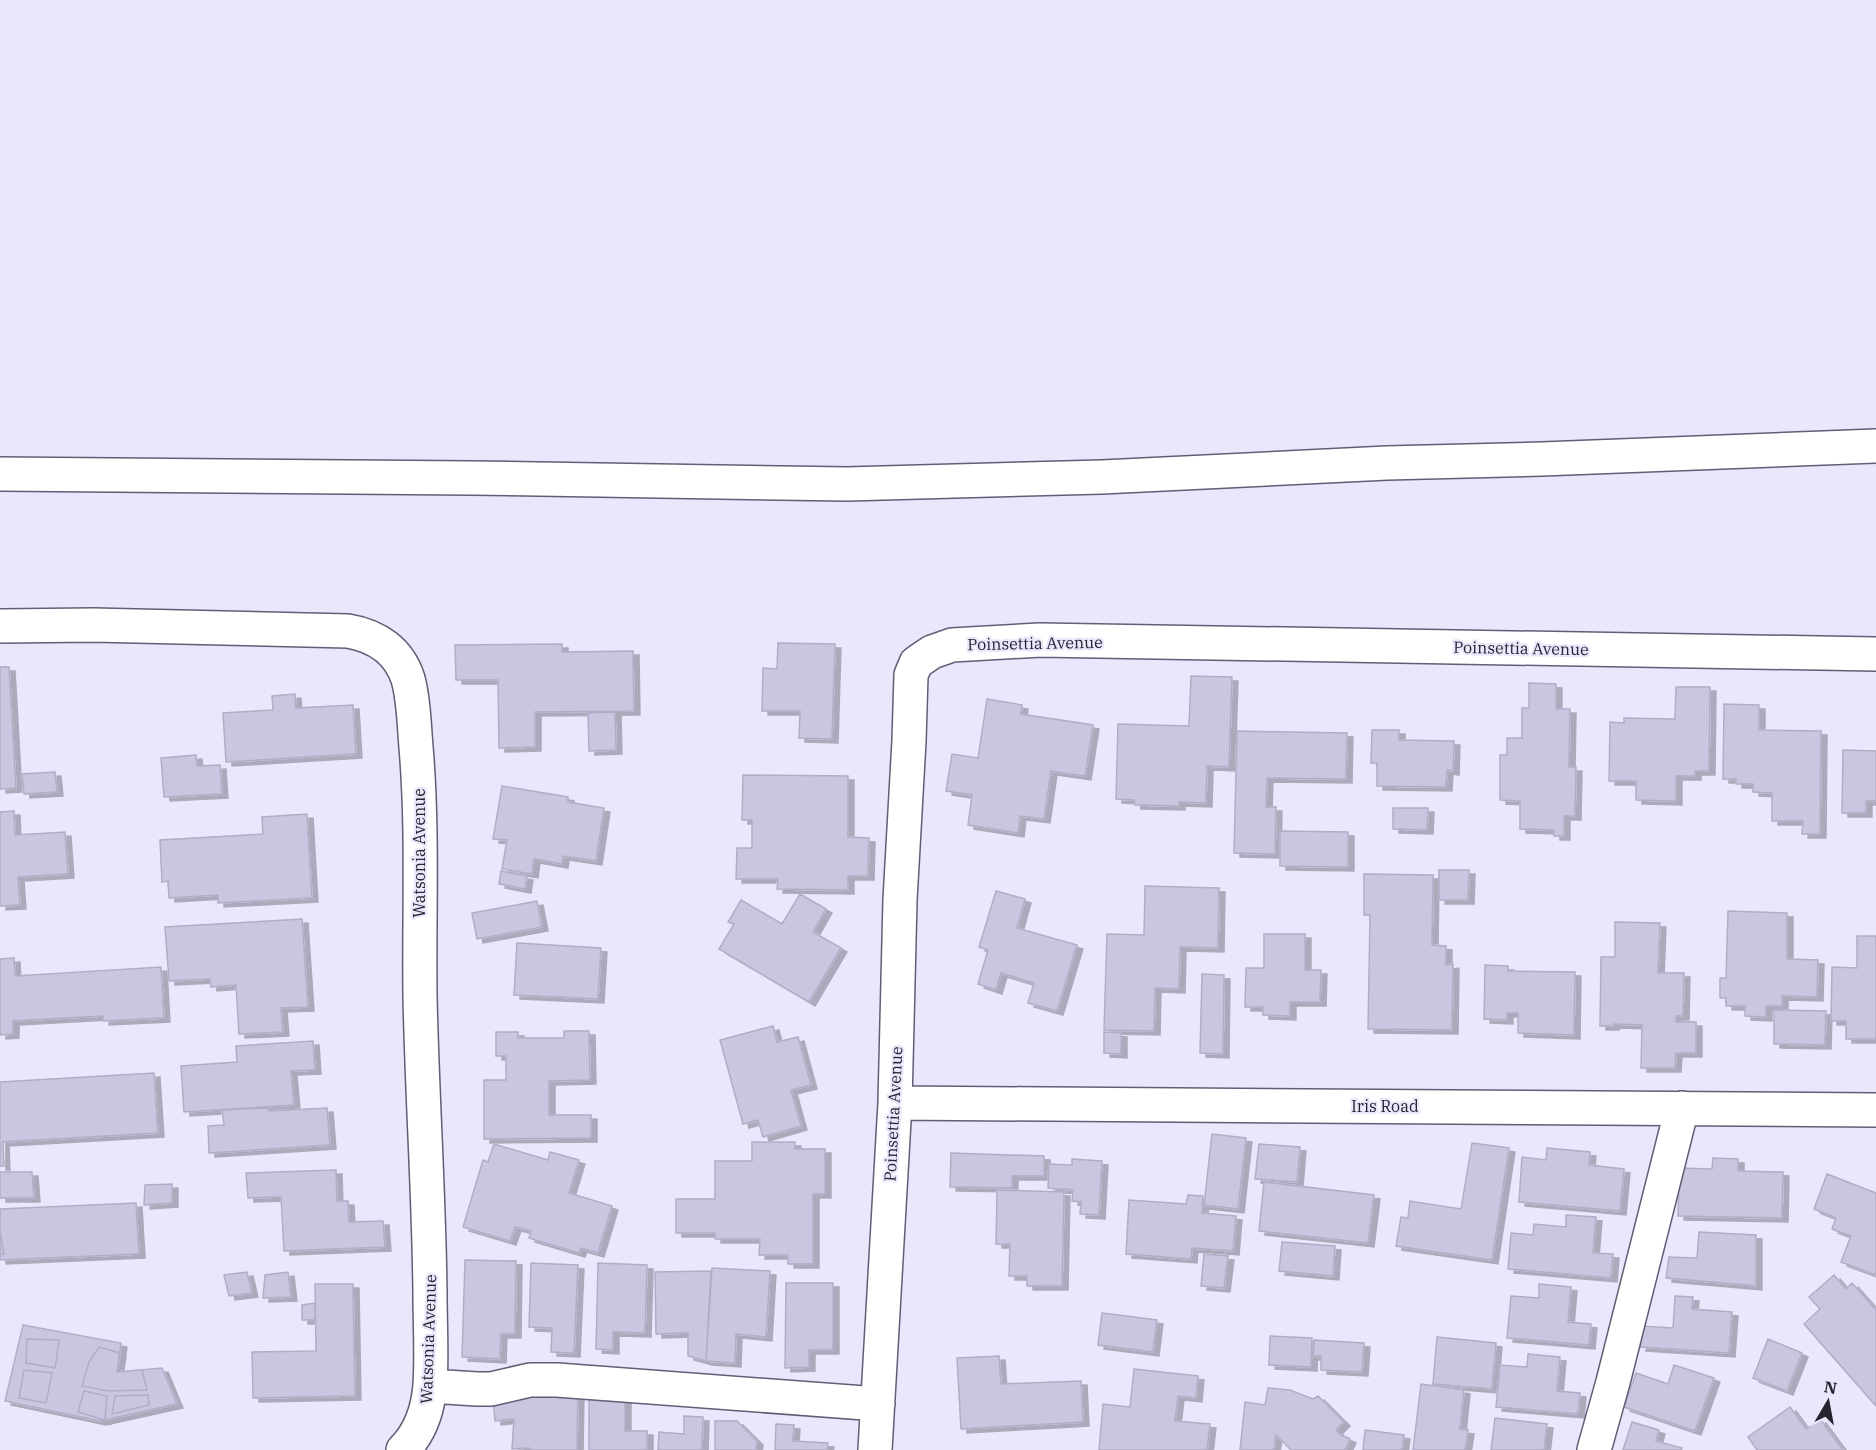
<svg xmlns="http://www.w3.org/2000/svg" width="1876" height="1450" viewBox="0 0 1876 1450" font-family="'IBM Plex Serif',serif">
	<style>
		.building { fill: #cac6e0; stroke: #b1adc7; stroke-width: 1.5; filter: url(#shadow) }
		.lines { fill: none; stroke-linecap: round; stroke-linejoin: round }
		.minor-casing { stroke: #615d74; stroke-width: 36 }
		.minor { stroke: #fff; stroke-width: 33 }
		.labels { text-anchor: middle; stroke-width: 4.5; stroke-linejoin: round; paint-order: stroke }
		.street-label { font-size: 16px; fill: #26242e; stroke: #eae7fd }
	</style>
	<defs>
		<filter id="shadow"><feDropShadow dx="6" dy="4" stdDeviation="0" flood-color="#0004"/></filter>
	</defs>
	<rect width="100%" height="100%" fill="#eae7fd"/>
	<path class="building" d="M778,643L835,644L832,739L799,738L800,711H762L763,668L777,669Z
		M562,644V652L633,651L634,711L535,712V747L499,748L498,680H456L455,645Z
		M0,667H9L16,788L0,789Z
		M1191,676L1232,677L1229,767L1207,766L1206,803L1179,802V806L1135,805L1134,800L1116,799L1118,724L1189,726Z
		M1529,683L1556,684V709H1570L1569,767H1576L1575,816H1564V836H1554V830L1520,829V801L1500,800V755H1507V738H1522V708H1529Z
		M1676,687H1710L1709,771H1695V776H1676V801L1636,800V781H1609L1610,722L1624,723V718L1675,719Z
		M295,694L296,708L353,705L356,754L226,762L223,713L273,710L272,696Z
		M987,699L1022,705L1021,714L1093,725L1085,776L1051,771L1044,819L1020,816L1018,833L968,825L972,795L946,791L952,754L978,758Z
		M1724,704L1759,705V730L1821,731L1820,834H1802L1803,821H1772V793L1753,792V784H1736V779H1723Z
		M615,712L616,750L589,751L588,713Z
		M1372,730H1399V740L1454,741L1453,771L1447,770L1446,787L1377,786V763H1371Z
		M1237,731L1347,733L1346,779L1267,778L1266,807H1276L1275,854L1234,853Z
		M1843,750L1876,751V801H1866V813H1842Z
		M196,755L197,766L220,765L222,794L164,797L161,758Z
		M55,772L57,792L24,794L22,774Z
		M743,775L848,776V837L869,838L868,876H848V890L777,889L778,879H736L737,848H752V820H742Z
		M502,786L568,797V802L604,808L596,861L563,856L562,864L534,859L532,874L502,869L507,840L493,839Z
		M1393,808H1428L1427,830L1393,829Z
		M14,811L15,835L65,832L68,874L18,877L20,905L0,906V812Z
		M307,814L312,898L218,903V895L169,898L168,881L162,882L160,840L263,834L262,817Z
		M1280,831L1348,832V867L1280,866Z
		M1439,870H1469L1468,900H1439Z
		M501,871L527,876L525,889L499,884Z
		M1364,874L1433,875L1432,945L1446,946V965L1453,964L1452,1030L1368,1029L1370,915H1364Z
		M1145,886L1219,888L1218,948L1180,947L1179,989L1155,988L1154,1031L1104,1030L1107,934L1144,935Z
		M996,891L1025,899L1017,928L1077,945L1057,1011L1028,1003L1034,983L1001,973L996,990L978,984L988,950L979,947Z
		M800,894L826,909L813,932L841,948L809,1002L719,949L734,924L728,922L741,900L782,924Z
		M537,901L542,927L477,939L472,913Z
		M1728,911L1787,913V959L1818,960L1817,997L1782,996V1006H1766V1017L1745,1016V1006H1726V998H1720V978H1726Z
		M302,919L308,1007L281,1008L283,1032L239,1034L236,985L211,987L210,979L169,981L165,927Z
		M1615,922L1660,923L1658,973H1684L1683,1016H1676V1022H1696V1053H1676L1675,1068H1641L1642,1025L1614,1024L1613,1026H1600L1601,957H1615Z
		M1264,934H1305V970H1321L1320,1002H1290V1016L1263,1015V1007H1245L1246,968H1264Z
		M1857,936H1876V1039H1846V1021H1831L1832,967L1857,968Z
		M517,943L601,948L598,999L514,995Z
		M14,958L15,976L161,967L164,1018L103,1021V1016L13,1021V1034L0,1035V959Z
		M1485,965L1508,966V971L1575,972L1574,1035L1518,1033V1013H1507V1020L1484,1019Z
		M1202,974L1224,975L1223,1054L1200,1053Z
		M1774,1010L1826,1011L1825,1045L1774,1044Z
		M773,1026L777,1042L798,1037L811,1085L791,1090L801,1126L763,1137L758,1120L743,1124L720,1040Z
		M564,1031H589L590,1080L549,1081V1115H591V1138L484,1139V1080H506V1056H496V1032H518V1038H564Z
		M1104,1032L1121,1033V1054L1104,1053Z
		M313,1041L315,1070L291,1071L294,1105L184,1112L181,1066L237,1062L236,1046Z
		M154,1073L158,1133L3,1142L4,1166H0V1082Z
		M269,1108V1111L327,1108L330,1145L209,1153L208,1126L224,1125L222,1110Z
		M1212,1134L1246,1138L1238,1209L1204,1205Z
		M752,1142H795V1149H825V1194H813V1264H788V1255H759L760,1239H715V1233H676V1199H715V1161H752Z
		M1472,1143L1509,1148L1492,1260L1396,1246L1401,1217L1408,1218L1410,1201L1461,1209Z
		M494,1144L548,1160L550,1152L579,1160L569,1193L612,1206L598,1253L581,1248L579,1253L529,1238L531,1231L515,1227L510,1241L463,1227L483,1160L488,1162Z
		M1259,1144L1300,1147L1297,1182L1255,1179Z
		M1547,1148L1590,1152L1589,1165L1624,1169L1620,1211L1519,1202L1522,1157L1546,1160Z
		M951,1153L1044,1156V1176H1012V1188L950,1187Z
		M1713,1158L1738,1159V1171L1783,1172L1782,1218L1678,1216L1679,1168L1712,1169Z
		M1072,1159L1102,1161L1099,1215L1080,1214L1081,1202L1072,1201L1073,1190L1048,1188L1049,1164L1072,1165Z
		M336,1170L337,1201H348L349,1222L383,1221L385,1247L284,1251L281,1197L248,1198L246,1173Z
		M0,1172H32L34,1198H0Z
		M1827,1174L1876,1193V1275L1841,1262L1851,1236L1832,1229L1836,1218L1814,1209Z
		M1264,1182L1374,1195L1368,1243L1259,1231Z
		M172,1184V1203L144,1205L145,1185Z
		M997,1190L1064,1192L1062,1286H1027V1276H1009L1010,1244H996Z
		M1188,1195L1203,1196L1202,1213L1236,1216L1233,1251L1192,1248L1191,1259L1126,1254L1129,1200L1186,1204Z
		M136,1203L139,1254L0,1260V1209Z
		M1566,1215L1596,1217L1593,1253L1613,1254L1611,1278L1508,1269L1511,1233L1533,1235L1534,1224L1566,1227Z
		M0,1232L4,1254H0Z
		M1699,1232L1756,1235V1286L1666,1278L1669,1257L1697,1258Z
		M1282,1242L1335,1246L1333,1276L1279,1271Z
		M1204,1254L1228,1256L1224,1288L1201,1286Z
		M465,1260L516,1261L515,1334H501L500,1359L462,1357Z
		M531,1263L578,1265L574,1353L551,1352L552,1328L529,1327Z
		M598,1263L647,1265L645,1333L613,1332V1350L596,1349Z
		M712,1268L770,1271L766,1337L736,1334L735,1363L706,1361Z
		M711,1271L706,1361L688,1356V1333L656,1334L655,1272Z
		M247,1272L252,1293L229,1296L224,1275Z
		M288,1272L291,1297L263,1298L265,1275Z
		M1834,1275L1846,1289L1852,1283L1876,1310V1406L1804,1324L1820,1309L1809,1297Z
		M786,1283H833V1350H809V1367L785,1368Z
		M315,1284H353L355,1396L253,1398L252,1352L316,1351Z
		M1539,1284L1571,1287L1568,1322L1591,1324L1589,1345L1507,1338L1511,1296L1539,1298Z
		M1675,1296L1693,1297L1692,1309L1732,1312L1729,1353L1640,1347L1641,1326L1673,1328Z
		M315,1303V1320H302V1305Z
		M1102,1313L1157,1320L1153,1352L1098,1345Z
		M23,1325L121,1343L117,1372L162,1368L177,1404L100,1421L5,1401Z
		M1270,1336L1312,1338L1311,1367L1269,1365Z
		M1437,1337L1496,1343L1492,1389L1433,1384Z
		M27,1339L59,1340L55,1368L26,1363Z
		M1768,1339L1802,1353L1787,1391L1753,1378Z
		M1314,1340L1364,1343L1362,1372L1321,1370V1356H1313Z
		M99,1347L120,1353L117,1372L142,1370L147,1390L108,1391L82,1386L89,1362Z
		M1528,1354L1560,1357L1557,1391L1580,1393L1578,1414L1496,1407L1500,1365L1527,1367Z
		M999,1356L1001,1384L1081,1381L1083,1422L961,1429L957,1358Z
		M1674,1365L1714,1378L1695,1431L1624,1407L1636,1373L1668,1384Z
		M1134,1369L1198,1376L1196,1398L1178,1396L1175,1421L1210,1424L1207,1450H1099L1103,1404L1130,1407Z
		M24,1370L52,1373L46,1403L19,1398Z
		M1421,1384L1464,1390L1460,1429L1468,1430L1465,1450H1413Z
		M1268,1388L1290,1390L1313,1399L1318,1396L1344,1422L1336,1430L1341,1435L1350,1439L1345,1450H1291L1276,1435L1274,1450H1240L1245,1402L1265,1405Z
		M84,1391L107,1396L105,1420L78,1412Z
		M578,1392L577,1450H531L529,1448L512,1449L514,1419L495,1421L493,1398Z
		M148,1395L149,1405L112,1414L115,1396Z
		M589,1397H625V1431H647V1450H589Z
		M1790,1407L1806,1429L1820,1419L1843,1450H1757L1748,1437Z
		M684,1416L703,1417L702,1450H658L659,1432L684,1434Z
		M1495,1418L1547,1424L1544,1450H1491Z
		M715,1421H737L757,1441L756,1450H715Z
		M1632,1422L1659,1430L1656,1441L1682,1448L1681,1450H1623Z
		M776,1424L794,1425L793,1441L828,1443L827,1450H775Z
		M1365,1430L1404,1435L1402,1450H1363Z"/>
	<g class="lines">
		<defs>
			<path id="minor" d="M0,474L472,478L847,484L1102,477L1387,463L1542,459L1876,446
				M0,626L93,625L348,631C377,636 399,651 408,679C414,700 414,725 416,747C423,829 419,913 420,996C422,1095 429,1195 430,1294C430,1324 432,1355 430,1385C428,1410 421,1432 403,1450
				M895,1103L1876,1110
				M430,1386L477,1389H491L530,1380H557L878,1404
				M875,1450L895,1103L900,900L909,741L911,675L916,663L923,658L932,652L952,645L1040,640L1876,654
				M1594,1450L1613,1382L1682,1108"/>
		</defs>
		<use href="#minor" class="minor-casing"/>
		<use href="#minor" class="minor"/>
	</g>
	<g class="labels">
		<g class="street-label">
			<text transform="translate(1035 643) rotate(-1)" y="6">Poinsettia Avenue</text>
			<text transform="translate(1521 648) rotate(1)" y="6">Poinsettia Avenue</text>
			<text transform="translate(419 853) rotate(-90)" y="6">Watsonia Avenue</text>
			<text x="1385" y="1112">Iris Road</text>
			<text transform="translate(893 1114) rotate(-87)" y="6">Poinsettia Avenue</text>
			<text transform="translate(428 1339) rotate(-88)" y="6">Watsonia Avenue</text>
		</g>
	</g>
	<g transform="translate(1828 1402) rotate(10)" stroke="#eae7fd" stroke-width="4.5" paint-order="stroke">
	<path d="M0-4.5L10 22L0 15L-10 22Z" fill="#26242e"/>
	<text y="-9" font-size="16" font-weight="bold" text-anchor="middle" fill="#26242e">N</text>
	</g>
</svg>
